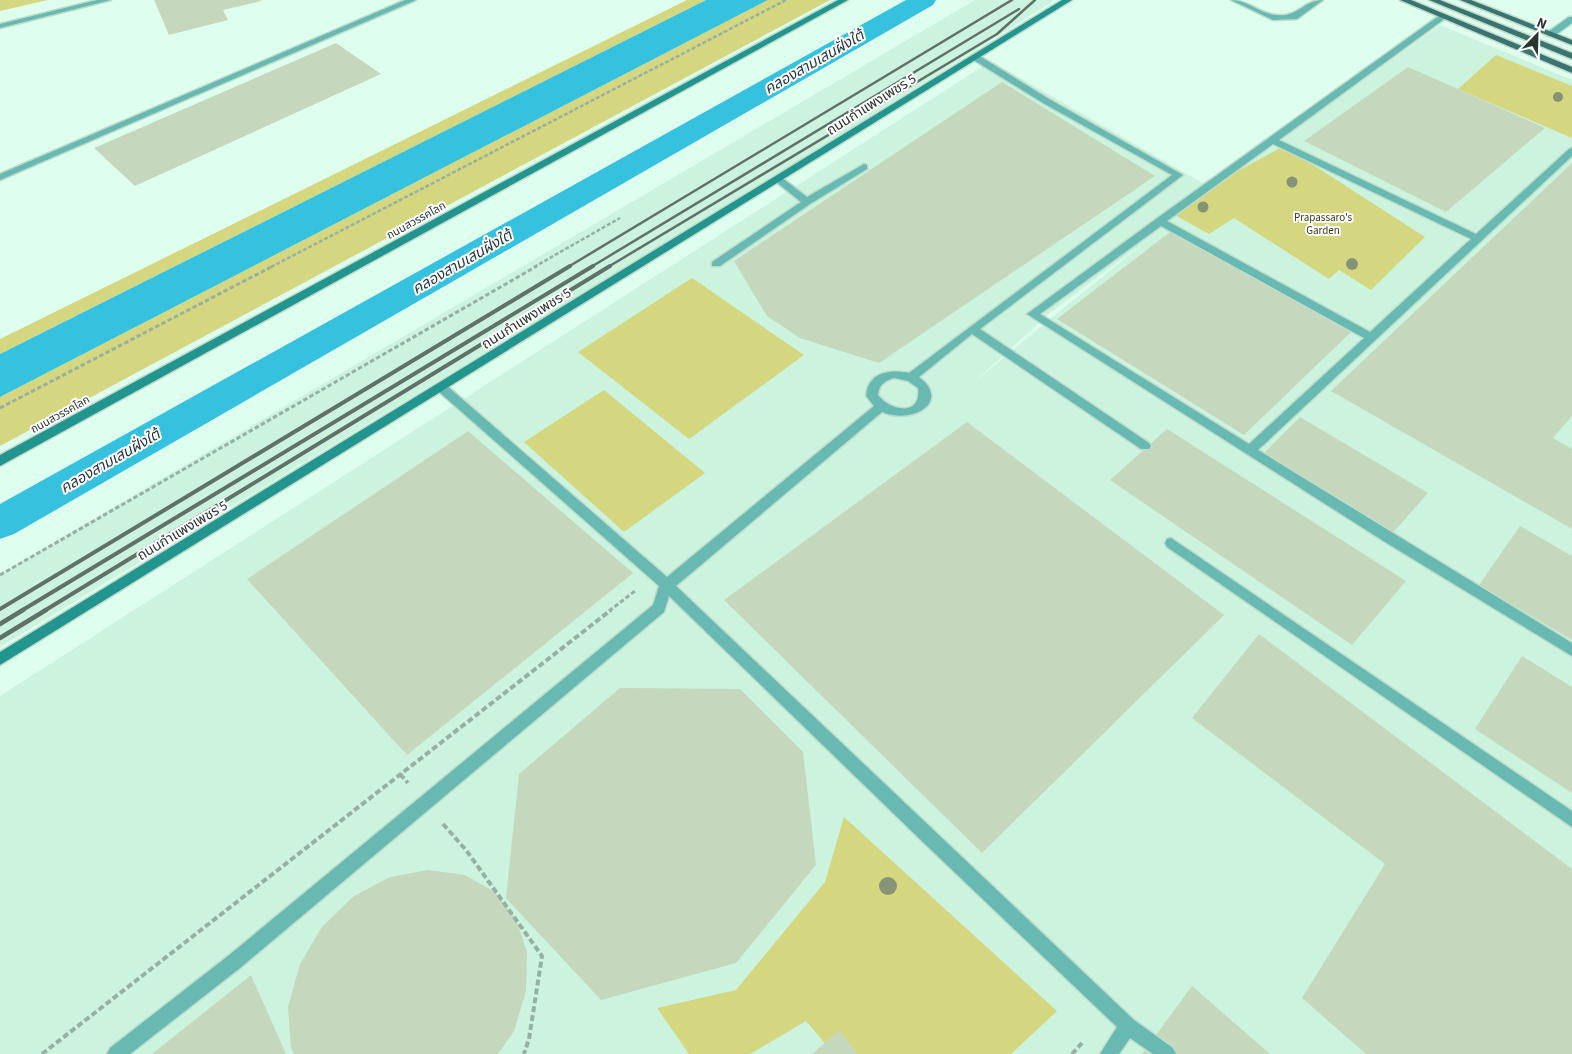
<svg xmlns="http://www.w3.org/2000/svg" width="1572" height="1054" viewBox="0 0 1572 1054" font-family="'Source Sans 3','Noto Sans Thai',sans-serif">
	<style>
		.built { fill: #cbf3dd; fill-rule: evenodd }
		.green { fill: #d5d680 }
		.water { fill: #36c2de }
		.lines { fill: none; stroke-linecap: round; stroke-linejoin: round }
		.canal { fill: #36c2de; fill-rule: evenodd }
		.building { fill: #c5d8bd }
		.lane-casing { stroke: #bedbcb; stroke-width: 3 }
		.secondary-casing { stroke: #bedbcb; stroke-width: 3 }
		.primary-casing { stroke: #bedbcb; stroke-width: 3 }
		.path-far2 { stroke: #97b0a2; stroke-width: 2.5; stroke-dasharray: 4 2; stroke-linecap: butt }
		.path-far1 { stroke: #97b0a2; stroke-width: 3; stroke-dasharray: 4.5 2.5; stroke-linecap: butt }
		.path { stroke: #97b0a2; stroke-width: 4; stroke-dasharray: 6 3; stroke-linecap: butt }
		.lane { fill: #67b9b1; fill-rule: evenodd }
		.secondary { fill: #21958e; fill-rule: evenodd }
		.primary { fill: #3a746f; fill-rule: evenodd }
		.rail-far2 { stroke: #5f7267; stroke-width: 2.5 }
		.rail-far1 { stroke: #5f7267; stroke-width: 4 }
		.rail { stroke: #5f7267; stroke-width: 4.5 }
		.tree { fill: #859476 }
		.labels { text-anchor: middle; stroke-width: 4; stroke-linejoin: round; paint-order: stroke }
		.far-park-label { font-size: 11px; fill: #3d3d14; stroke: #fff }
		.far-street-label { font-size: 11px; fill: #2a3730; stroke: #fff }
		.street-label { font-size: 14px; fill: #2a3730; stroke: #fff }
		.water-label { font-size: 15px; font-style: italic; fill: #23393f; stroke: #fff }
	</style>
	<rect width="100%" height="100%" fill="#deffed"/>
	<path class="built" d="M975,0H1055L757,187L0,647V574Z
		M1440,25L1572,80V1054H0V696L991,61L1211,188ZM1145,242L1055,315L972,384L1050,313Z"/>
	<path class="green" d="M0,0H48L0,11Z
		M687,0H706L0,354V339Z
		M768,0H830L0,446V397Z
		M1496,55L1572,86V138L1458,89Z
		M1284,146L1425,237L1371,290L1339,270L1329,279L1234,218L1209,234L1166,210Z
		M692,278L804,355L689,439L578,352Z
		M604,390L705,473L624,532L524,442Z
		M844,817L1057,1011L1011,1054H834L806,1021L750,1054H689L657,1008L736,990L825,882Z"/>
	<path class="water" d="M706,0H768L0,397V354Z"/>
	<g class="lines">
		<path class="canal" d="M906,0H936L933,5L14,534L0,539V504Z"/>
	</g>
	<path class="building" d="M154,0H261V1L223,10L228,20L169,35Z
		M336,43L381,74L135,186L94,148Z
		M1408,67L1458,89L1545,128L1446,212L1304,141Z
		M1002,82L1155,176L879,363L800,338L767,316L734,261Z
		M1572,163V416L1553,438L1572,449V529L1331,391Z
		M1170,232L1352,331L1244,435L1057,319Z
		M1300,417L1428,493L1390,536L1261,456Z
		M967,422L1224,615L982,853L724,600Z
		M1167,429L1406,581L1352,645L1110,480Z
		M468,431L633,573L407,755L247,579Z
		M1520,526L1572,556V640L1479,585Z
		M1259,634L1572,869V1054H1366L1302,998L1385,864L1192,718Z
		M1522,656L1572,687V793L1475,729Z
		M620,688L740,689L803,752L816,865L736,963L601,1000L506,898L519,774Z
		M428,870L465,875L495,892L516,919L527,952L526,991L514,1031L498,1054H294L291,1048L288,1007L300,964L322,927L354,896L390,877Z
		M251,975L286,1054H152Z
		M1192,986L1270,1054H1142Z
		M839,1030L858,1054H812Z"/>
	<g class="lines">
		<defs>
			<path id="lane" d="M97,0H111L0,28V24Z
				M405,0H416L0,180V174Z
				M1231,0C1248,0 1260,14 1276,15C1297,18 1304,0 1323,0L1297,19L1273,20Z
				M1440,15L1447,17L1279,140L1476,234L1569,149L1572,148V156L1258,450L1572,643V656L1385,542L1027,314L1156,219ZM1273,144L1471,239L1370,332L1167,221ZM1161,226L1364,338L1249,444L1040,314Z
				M1569,17H1572V23L1554,36H1548V32Z
				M972,55H978L1049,99L1183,175L980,329L1149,443L1151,446L1149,449H1141L972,334L919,377C951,401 914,425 882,412L676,586L1134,1020L1173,1048L1176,1054H1153L1130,1038L1119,1054H1100L1117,1027L925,844L669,596L664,612L240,968L130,1054H107L110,1048L228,956L653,605L659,586L438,391L436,388L438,385H446L667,577L874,406L866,396C868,372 890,369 909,373L1172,175L1043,103L972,59ZM894,378L908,381L918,388C922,417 890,411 878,395C879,385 884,381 894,378Z
				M864,164L867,165V169L810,204L720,266H712V262L801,202L775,181V177H781L807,197Z
				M1171,538L1572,811V827L1167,547L1165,543L1167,539Z"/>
			<path id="secondary" d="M838,0H848L0,466V455Z
				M1062,0H1072L0,665V652Z"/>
			<path id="primary" d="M1400,0H1411L1572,67V73Z
				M1429,0H1440L1572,53V59Z
				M1460,0H1471L1572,40V45Z"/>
		</defs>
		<use href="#lane" class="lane-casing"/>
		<use href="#secondary" class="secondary-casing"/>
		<use href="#primary" class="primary-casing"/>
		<path class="path-far2" d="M271,267L786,0
			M534,267L620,218"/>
		<path class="path-far1" d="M0,408L273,266
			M0,575L537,266
			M609,611L635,591"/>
		<path class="path" d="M400,774L408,783
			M443,824L466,850L542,956L529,1039L524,1054
			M42,1054L611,610
			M1072,1054L1082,1043"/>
		<use href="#lane" class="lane"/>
		<use href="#secondary" class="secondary"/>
		<use href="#primary" class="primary"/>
		<path class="rail-far2" d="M568,267L1012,0
			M591,267L1019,9
			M608,267L997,34L1035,0"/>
		<path class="rail-far1" d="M0,609L570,266
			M21,611L593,266
			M44,611L610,266"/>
		<path class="rail" d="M0,624L23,610
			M0,638L46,610"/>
	</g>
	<g class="tree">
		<circle cx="1558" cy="97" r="5"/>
		<circle cx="1292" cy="182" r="5.5"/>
		<circle cx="1203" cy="207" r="5.5"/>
		<circle cx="1352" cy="264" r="6"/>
		<circle cx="888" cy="886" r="9"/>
	</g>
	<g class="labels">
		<g class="far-park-label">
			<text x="1323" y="221">Prapassaro's<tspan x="1323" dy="13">Garden</tspan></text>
		</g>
		<g class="far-street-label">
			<text transform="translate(416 220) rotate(-29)" y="4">ถนนสวรรคโลก</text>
			<text transform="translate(60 414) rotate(-29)" y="4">ถนนสวรรคโลก</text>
		</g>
		<g class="street-label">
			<text transform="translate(871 104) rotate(-32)" y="5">ถนนกำแพงเพชร 5</text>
			<text transform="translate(526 318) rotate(-32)" y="5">ถนนกำแพงเพชร 5</text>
			<text transform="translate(182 530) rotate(-31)" y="5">ถนนกำแพงเพชร 5</text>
		</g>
		<g class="water-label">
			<text transform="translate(814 62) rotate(-30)" y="5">คลองสามเสนฝั่งใต้</text>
			<text transform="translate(462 262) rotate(-30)" y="5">คลองสามเสนฝั่งใต้</text>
			<text transform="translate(110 461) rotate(-30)" y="5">คลองสามเสนฝั่งใต้</text>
		</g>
	</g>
	<g transform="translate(1537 35) rotate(23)" stroke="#ffffff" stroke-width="4" paint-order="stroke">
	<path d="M0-4L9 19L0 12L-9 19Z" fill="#2a3730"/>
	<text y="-8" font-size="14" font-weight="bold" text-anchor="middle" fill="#2a3730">N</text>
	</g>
</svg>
